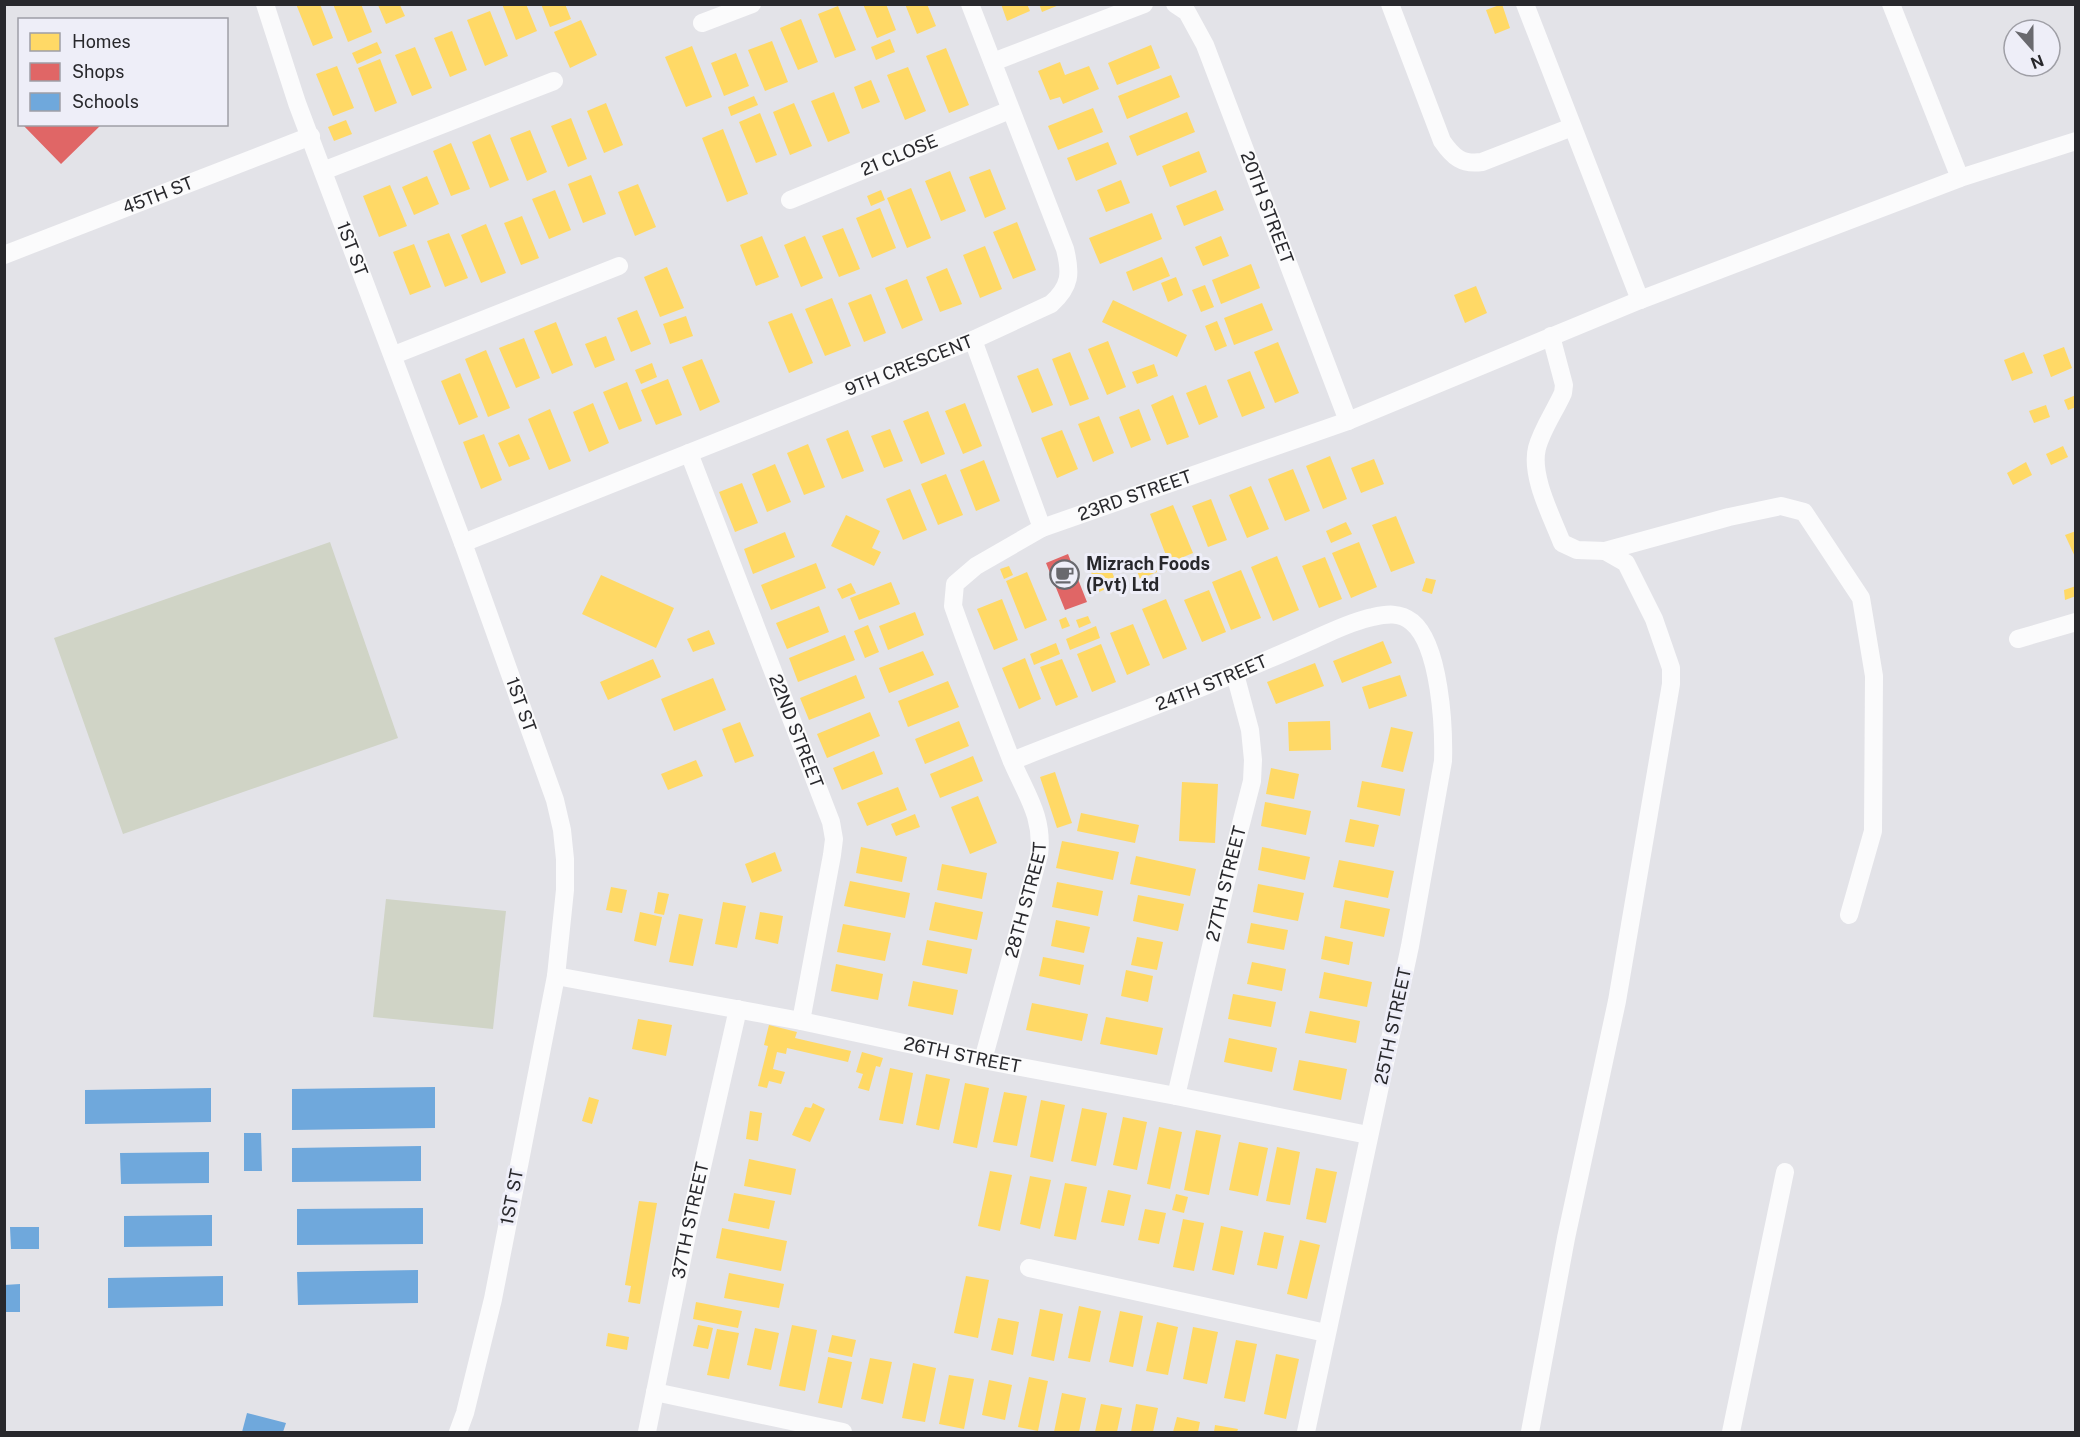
<svg xmlns="http://www.w3.org/2000/svg" width="2080" height="1437" viewBox="0 0 2080 1437" font-family="'Public Sans',sans-serif">
	<style>
		.green { fill: #d0d4c6 }
		.homes { fill: #ffd966 }
		.shops { fill: #e06666 }
		.schools { fill: #6fa8dc }
		.lines { fill: none; stroke-linecap: round; stroke-linejoin: round }
		.minor { stroke: #fbfbfc; stroke-width: 18 }
		.labels { text-anchor: middle; stroke-width: 6; stroke-linejoin: round; paint-order: stroke }
		.street-label { font-size: 18px; fill: #28282c; stroke: #eeeef8 }
		.poi-label { font-size: 18px; font-weight: bold; fill: #28282c; stroke: #eeeef8; text-anchor: start }
	</style>
	<rect width="100%" height="100%" fill="#e3e3e8"/>
	<path class="green" d="M330,542L398,738L123,834L54,638Z
		M386,899L506,911L493,1029L373,1017Z"/>
	<path class="homes" d="M296,4H320L333,38L313,46Z
		M333,4H361L372,32L348,42Z
		M502,4H526L537,31L516,40Z
		M541,4H565L571,19L550,27Z
		M863,4H886L896,30L877,38Z
		M905,4H927L936,26L917,34Z
		M1001,4H1027L1030,11L1007,21Z
		M1039,4H1059V5L1042,12Z
		M1502,4L1510,28L1495,34L1486,10Z
		M378,5H400L405,16L386,24Z
		M838,6L856,50L835,58L818,14Z
		M490,11L508,56L485,66L467,20Z
		M801,19L818,62L798,70L780,28Z
		M581,20L597,55L570,68L554,32Z
		M452,31L467,70L450,77L434,38Z
		M890,39L895,52L876,60L871,47Z
		M772,41L788,82L765,91L748,50Z
		M377,42L382,53L357,64L352,53Z
		M1151,45L1160,68L1117,85L1108,63Z
		M692,46L712,97L686,107L665,57Z
		M415,47L432,88L412,96L395,55Z
		M946,48L969,105L949,113L926,56Z
		M736,53L749,86L724,96L711,63Z
		M380,59L397,103L375,112L358,68Z
		M1060,62L1065,75L1089,66L1099,89L1063,104L1060,97L1050,100L1038,71Z
		M337,66L354,108L333,116L316,74Z
		M908,67L926,111L905,120L887,75Z
		M1171,75L1180,97L1127,119L1118,96Z
		M871,80L880,102L862,109L854,87Z
		M834,92L850,133L828,142L811,101Z
		M754,96L758,105L731,116L728,107Z
		M606,103L623,145L604,153L587,111Z
		M794,103L812,146L790,155L773,112Z
		M1093,108L1103,132L1058,150L1048,126Z
		M1187,112L1195,132L1137,156L1129,136Z
		M760,113L777,155L756,163L739,122Z
		M571,118L587,159L568,167L551,126Z
		M346,120L352,134L334,141L328,127Z
		M723,129L748,194L727,202L702,138Z
		M530,130L547,172L527,181L510,138Z
		M490,134L509,180L490,188L472,142Z
		M1108,142L1117,164L1076,181L1067,158Z
		M451,143L470,189L451,196L433,151Z
		M1199,151L1207,172L1170,187L1162,166Z
		M990,169L1006,209L985,218L969,177Z
		M950,171L966,211L941,221L925,181Z
		M591,175L606,214L583,223L568,184Z
		M427,176L439,204L414,215L402,187Z
		M1121,180L1130,203L1106,212L1097,190Z
		M638,184L656,227L635,236L618,192Z
		M390,185L407,226L379,237L363,196Z
		M911,188L931,238L907,248L887,198Z
		M555,190L571,230L549,239L532,199Z
		M881,190L885,200L871,206L867,196Z
		M1216,190L1224,210L1184,226L1176,206Z
		M880,208L896,248L872,258L856,218Z
		M1152,213L1162,239L1100,264L1089,238Z
		M522,216L539,258L521,265L504,223Z
		M1017,222L1036,270L1013,279L993,232Z
		M486,224L506,273L481,283L461,235Z
		M843,228L860,269L839,277L822,236Z
		M449,233L468,278L445,287L427,241Z
		M762,236L779,277L756,286L740,245Z
		M805,236L823,278L801,287L784,245Z
		M1221,236L1229,256L1203,266L1195,247Z
		M414,244L431,287L410,295L393,252Z
		M985,246L1002,289L980,298L963,255Z
		M1162,257L1170,276L1133,291L1126,272Z
		M1251,264L1260,288L1221,304L1212,280Z
		M667,267L684,308L660,317L644,277Z
		M947,268L962,304L940,312L926,277Z
		M1176,277L1183,295L1168,302L1161,283Z
		M907,279L923,320L902,329L885,288Z
		M1205,285L1214,307L1201,312L1192,290Z
		M1476,286L1487,313L1465,323L1454,295Z
		M871,294L886,333L864,342L848,303Z
		M832,298L851,346L825,356L805,309Z
		M1113,300L1187,335L1177,357L1102,322Z
		M1262,303L1273,330L1234,345L1224,318Z
		M637,310L651,344L631,352L617,318Z
		M792,313L813,363L789,373L768,322Z
		M686,316L693,336L670,344L663,324Z
		M1217,321L1227,346L1215,351L1205,326Z
		M556,322L573,365L552,374L534,331Z
		M606,336L615,360L595,368L585,344Z
		M524,338L540,378L516,388L499,348Z
		M1108,341L1126,387L1107,395L1088,349Z
		M1278,342L1299,393L1275,403L1254,352Z
		M2064,347L2072,368L2051,377L2043,355Z
		M486,350L510,408L488,417L465,359Z
		M1070,352L1089,399L1070,406L1052,359Z
		M2024,352L2033,373L2012,381L2004,360Z
		M702,359L720,402L700,411L682,367Z
		M652,363L657,377L641,384L635,370Z
		M1154,364L1158,376L1137,384L1132,372Z
		M1038,368L1053,405L1032,413L1017,376Z
		M1250,371L1265,408L1242,417L1227,380Z
		M460,373L478,417L459,425L441,381Z
		M668,379L682,415L656,425L641,390Z
		M627,382L642,421L619,430L603,392Z
		M1206,385L1218,417L1199,425L1186,393Z
		M1173,395L1189,437L1167,445L1151,405Z
		M2076,395V407L2068,410L2064,400Z
		M593,403L609,443L589,452L573,412Z
		M965,403L982,446L963,454L945,411Z
		M2046,405L2050,417L2034,423L2029,411Z
		M550,409L571,461L549,470L528,419Z
		M1139,409L1151,440L1131,448L1119,417Z
		M928,411L945,454L921,464L903,421Z
		M1099,416L1114,453L1093,462L1078,424Z
		M890,429L903,461L884,468L871,436Z
		M848,430L864,471L842,479L826,439Z
		M1062,430L1078,469L1057,478L1041,438Z
		M484,434L502,480L481,489L463,442Z
		M519,434L530,459L509,467L498,443Z
		M808,444L825,487L804,495L787,453Z
		M2063,446L2068,457L2051,465L2046,454Z
		M1330,456L1347,499L1323,509L1306,466Z
		M1374,459L1384,484L1361,493L1351,468Z
		M984,460L1000,501L976,511L960,470Z
		M2026,462L2032,475L2013,485L2007,473Z
		M775,464L791,502L767,512L752,474Z
		M1293,469L1310,511L1285,521L1268,479Z
		M946,474L963,515L938,525L921,484Z
		M742,483L758,523L735,532L719,492Z
		M1251,486L1269,529L1247,538L1229,495Z
		M910,489L927,530L903,540L886,499Z
		M1211,499L1227,540L1208,547L1192,506Z
		M1173,505L1193,553L1169,563L1150,514Z
		M846,515L880,531L872,548L881,552L874,566L831,546Z
		M1396,516L1415,563L1391,572L1372,525Z
		M1346,522L1352,534L1331,543L1326,531Z
		M2076,531V559L2065,535Z
		M785,532L795,557L753,574L744,549Z
		M1359,542L1377,587L1351,598L1332,553Z
		M1277,556L1299,610L1273,621L1251,567Z
		M1325,557L1342,599L1319,608L1302,566Z
		M1106,558L1117,584L1099,592L1088,565Z
		M1153,561L1157,572L1140,579L1136,568Z
		M816,563L826,588L771,610L761,585Z
		M1009,566L1013,575L1004,579L1000,569Z
		M1241,570L1261,618L1231,630L1212,582Z
		M1027,572L1047,620L1025,629L1006,581Z
		M601,575L674,608L656,648L582,614Z
		M1426,578L1436,580L1432,594L1422,591Z
		M891,582L900,604L859,620L850,598Z
		M851,583L856,593L842,599L837,589Z
		M2076,586V596L2065,600L2064,590Z
		M1209,590L1226,632L1202,642L1184,600Z
		M1002,599L1018,640L994,650L977,609Z
		M1166,599L1187,649L1163,659L1142,609Z
		M819,606L829,632L787,649L776,623Z
		M915,612L924,635L888,650L879,626Z
		M1088,616L1091,623L1079,628L1076,620Z
		M1066,617L1070,626L1062,629L1059,620Z
		M1133,624L1150,665L1127,675L1110,633Z
		M868,625L879,652L865,658L854,631Z
		M1096,626L1100,638L1070,650L1066,639Z
		M709,630L715,644L693,652L687,639Z
		M845,635L855,660L798,682L789,658Z
		M1383,641L1392,663L1342,683L1333,661Z
		M1056,643L1060,654L1034,665L1030,654Z
		M1101,644L1116,682L1092,692L1077,654Z
		M923,651L934,675L889,693L879,668Z
		M1025,658L1041,699L1019,709L1002,668Z
		M653,659L661,677L608,700L600,682Z
		M1062,659L1078,697L1056,706L1040,667Z
		M1315,663L1324,686L1276,704L1267,682Z
		M856,675L865,698L809,720L800,698Z
		M1400,675L1407,696L1369,709L1362,687Z
		M713,678L726,710L674,731L661,699Z
		M948,681L959,707L908,727L898,701Z
		M870,712L880,736L827,758L817,734Z
		M959,721L969,746L925,764L915,739Z
		M1330,721L1331,750L1289,751L1288,722Z
		M740,722L754,756L735,763L722,729Z
		M1391,727L1413,732L1403,772L1381,767Z
		M874,751L883,774L842,790L833,768Z
		M973,756L983,781L940,798L930,774Z
		M696,760L703,776L668,790L661,774Z
		M1271,768L1299,774L1294,799L1266,794Z
		M1055,772L1072,823L1057,828L1040,777Z
		M1362,781L1405,789L1400,816L1357,807Z
		M1182,782L1218,784L1215,843L1179,841Z
		M898,787L907,810L867,826L857,803Z
		M978,796L997,843L970,854L951,807Z
		M1265,802L1311,811L1306,835L1261,826Z
		M1081,813L1139,825L1135,843L1077,831Z
		M915,814L920,827L896,836L891,824Z
		M1350,819L1379,825L1374,847L1345,842Z
		M1062,841L1119,852L1113,880L1056,868Z
		M861,847L907,857L902,882L856,873Z
		M1262,847L1310,857L1305,880L1258,870Z
		M775,852L782,871L752,883L745,864Z
		M1136,856L1196,869L1190,896L1130,884Z
		M1339,860L1394,871L1388,898L1333,887Z
		M942,864L987,873L982,899L937,890Z
		M850,881L910,893L905,918L844,906Z
		M1057,882L1103,891L1098,916L1052,907Z
		M1258,884L1304,893L1298,921L1253,912Z
		M611,887L627,890L622,913L606,910Z
		M658,892L669,894L664,915L654,913Z
		M1138,895L1184,904L1178,931L1133,921Z
		M1345,900L1390,909L1384,937L1340,928Z
		M723,902L746,906L737,948L715,944Z
		M935,902L983,912L977,940L929,930Z
		M640,912L662,917L656,946L634,941Z
		M760,912L783,916L778,944L755,939Z
		M679,914L703,919L693,966L669,962Z
		M1056,920L1090,927L1084,953L1051,946Z
		M1251,923L1288,930L1284,950L1247,943Z
		M843,924L891,933L885,961L837,952Z
		M1325,936L1353,942L1349,965L1321,959Z
		M1137,937L1163,942L1157,970L1131,965Z
		M927,940L972,949L967,974L922,965Z
		M1043,957L1084,965L1080,985L1039,976Z
		M1252,962L1286,969L1282,991L1247,984Z
		M836,964L883,974L878,1000L831,991Z
		M1126,970L1153,976L1148,1002L1121,996Z
		M1324,972L1372,982L1367,1007L1319,998Z
		M913,981L958,990L953,1015L908,1006Z
		M1233,994L1276,1002L1271,1027L1228,1019Z
		M1032,1003L1088,1014L1082,1041L1026,1030Z
		M1310,1011L1360,1021L1356,1043L1305,1033Z
		M1106,1017L1163,1028L1157,1055L1100,1044Z
		M638,1019L672,1025L666,1056L632,1049Z
		M769,1025L797,1032L795,1038L851,1051L848,1062L787,1048L786,1054L777,1052L773,1069L785,1072L781,1084L769,1081L767,1088L758,1086L768,1046L764,1045Z
		M1229,1038L1277,1048L1272,1072L1224,1062Z
		M862,1052L883,1058L880,1067L876,1066L869,1091L858,1088L863,1074L856,1072Z
		M1299,1060L1347,1069L1341,1100L1293,1090Z
		M890,1068L913,1073L903,1124L879,1120Z
		M926,1074L950,1079L939,1130L916,1125Z
		M965,1083L989,1088L977,1148L953,1143Z
		M1004,1092L1027,1096L1017,1146L993,1142Z
		M589,1097L599,1100L592,1124L582,1121Z
		M1041,1100L1065,1105L1053,1162L1030,1157Z
		M813,1103L825,1109L810,1142L792,1135L805,1107L811,1108Z
		M1082,1108L1107,1113L1096,1166L1071,1161Z
		M750,1111L762,1113L758,1141L746,1139Z
		M1123,1117L1147,1122L1137,1170L1113,1165Z
		M1159,1127L1182,1132L1170,1189L1147,1184Z
		M1196,1130L1221,1135L1209,1195L1184,1190Z
		M1239,1142L1268,1148L1258,1196L1229,1190Z
		M1277,1147L1300,1152L1290,1205L1266,1201Z
		M749,1159L796,1169L791,1195L744,1186Z
		M1316,1168L1337,1172L1326,1223L1306,1219Z
		M990,1171L1012,1175L1000,1231L978,1226Z
		M1030,1176L1051,1180L1040,1229L1020,1224Z
		M1065,1183L1087,1187L1076,1240L1054,1236Z
		M1108,1190L1131,1195L1124,1226L1101,1222Z
		M734,1193L775,1201L769,1229L728,1221Z
		M1176,1194L1188,1197L1184,1213L1172,1210Z
		M639,1201L657,1203L640,1304L628,1302L631,1286L625,1285Z
		M1145,1209L1166,1213L1159,1244L1138,1240Z
		M1183,1219L1204,1223L1194,1271L1173,1267Z
		M1221,1226L1243,1231L1234,1275L1212,1270Z
		M722,1228L787,1241L781,1271L716,1258Z
		M1264,1232L1284,1236L1277,1269L1257,1265Z
		M1300,1240L1320,1245L1307,1299L1287,1294Z
		M729,1273L784,1284L779,1308L724,1298Z
		M966,1276L989,1280L978,1338L954,1333Z
		M696,1302L742,1311L738,1328L693,1319Z
		M1079,1306L1101,1311L1090,1362L1068,1358Z
		M1040,1309L1063,1314L1054,1361L1031,1356Z
		M1120,1311L1143,1316L1133,1367L1109,1362Z
		M998,1318L1019,1322L1013,1355L991,1350Z
		M1157,1322L1178,1327L1168,1375L1146,1371Z
		M698,1325L713,1328L708,1349L693,1346Z
		M792,1325L817,1330L805,1391L779,1386Z
		M1193,1327L1218,1332L1207,1384L1183,1379Z
		M755,1328L779,1333L771,1370L747,1365Z
		M717,1329L739,1333L729,1379L707,1375Z
		M608,1333L629,1337L627,1350L606,1346Z
		M832,1335L856,1340L852,1357L828,1352Z
		M1236,1340L1257,1344L1245,1402L1224,1398Z
		M1276,1354L1299,1359L1286,1419L1264,1414Z
		M828,1357L852,1362L842,1408L818,1403Z
		M870,1358L892,1362L883,1404L861,1399Z
		M913,1363L936,1368L925,1422L902,1418Z
		M949,1375L974,1379L964,1429L939,1424Z
		M1029,1377L1048,1381L1038,1431L1018,1427Z
		M989,1380L1012,1385L1005,1420L982,1415Z
		M1062,1393L1086,1398L1079,1432H1054Z
		M1101,1404L1122,1408L1117,1432H1095Z
		M1136,1404L1158,1408L1153,1432H1131Z
		M1177,1417L1200,1422L1198,1432H1173Z
		M1215,1425L1238,1429L1237,1432H1214Z"/>
	<path class="shops" d="M22,124H102L61,164Z
		M1068,554L1087,602L1065,610L1046,563Z"/>
	<path class="schools" d="M435,1087V1128L292,1130V1089Z
		M211,1088V1122L85,1124V1090Z
		M244,1133H261L262,1171H244Z
		M421,1146V1181L292,1182V1148Z
		M209,1152V1183L121,1184L120,1153Z
		M423,1208V1244L297,1245V1209Z
		M212,1215V1246L124,1247V1216Z
		M10,1227H39V1249H11Z
		M418,1270V1303L298,1305L297,1272Z
		M223,1276V1306L108,1308V1278Z
		M20,1284V1312H4V1285Z
		M247,1413L286,1423L283,1432H242Z"/>
	<g class="lines">
		<g class="minor">
			<path id="s1" d="M265,4L297,103L463,543L555,800L562,830L565,859V890L556,976L493,1299L465,1413L458,1432"/>
			<path id="s2" d="M1175,4L1187,12L1205,45L1348,421"/>
			<path d="M1390,4L1442,141C1453,157 1462,165 1482,162L1572,127"/>
			<path d="M1525,4L1640,300"/>
			<path d="M1891,4L1960,178"/>
			<path d="M702,23L752,4"/>
			<path d="M993,62L1144,4"/>
			<path d="M323,171L554,81"/>
			<path id="s3" d="M790,200L1010,110"/>
			<path id="s4" d="M4,255L311,136"/>
			<path d="M973,340L1042,528"/>
			<path d="M394,355L619,266"/>
			<path id="s5" d="M689,453L831,822L834,839L832,855L801,1021"/>
			<path id="s6" d="M463,543L973,340L1051,304C1071,286 1071,273 1065,249L970,4"/>
			<path d="M1605,551L1729,517L1781,506L1804,512L1861,598L1874,676L1873,831L1849,915"/>
			<path d="M2018,639L2076,622"/>
			<path id="s7" d="M1012,761C1087,731 1163,704 1237,673C1264,661 1291,650 1317,638C1335,630 1353,621 1373,617C1386,614 1400,612 1412,622C1440,645 1444,727 1443,761L1410,946L1306,1432"/>
			<path id="s8" d="M556,976L801,1021L983,1060L1176,1096L1368,1135"/>
			<path id="s9" d="M983,1060L1039,855C1044,816 1025,793 1011,759C991,708 971,657 953,606L955,584L976,566L1042,528L1348,421L1640,300L1960,178L2076,141"/>
			<path id="s10" d="M1176,1096L1226,882L1252,781L1253,760L1250,730L1235,674"/>
			<path d="M1029,1268L1326,1333"/>
			<path d="M655,1392L843,1432"/>
			<path id="s11" d="M647,1432L690,1220L738,1009"/>
			<path d="M1530,1432L1566,1238L1617,1001L1671,684V668L1654,619L1626,563L1605,551L1577,550L1562,543C1552,517 1530,476 1537,448C1542,429 1555,411 1563,393L1564,385L1551,336"/>
			<path d="M1731,1432L1785,1172"/>
		</g>
	</g>
	<defs>
		<symbol id="cafe-ring" viewBox="-11 -11 22 22"><circle r="9.5" fill="#eeeef8" stroke="#69696e" stroke-width="1.5"/><path d="M-5.5-4.5H6V0H3Q3 3.5 0 3.5H-2.5Q-5.5 3.5-5.5 0ZM3-3.2v2h1.7v-2ZM-6 4.5H4V6H-6Z" fill="#69696e"/></symbol>
	</defs>
	<g fill-rule="evenodd">
		<use href="#cafe-ring" x="1048" y="558" width="33" height="33"/>
	</g>
	<g class="labels">
		<g class="street-label">
			<text dy="6" stroke="none"><textPath href="#s3" startOffset="118">21 CLOSE</textPath></text>
			<text dy="6" stroke="none"><textPath href="#s4" startOffset="165">45TH ST</textPath></text>
			<text dy="6" stroke="none"><textPath href="#s2" startOffset="226">20TH STREET</textPath></text>
			<text dy="6" stroke="none"><textPath href="#s1" startOffset="260">1ST ST</textPath></text>
			<text dy="6" stroke="none"><textPath href="#s6" startOffset="480">9TH CRESCENT</textPath></text>
			<text dy="6" stroke="none"><textPath href="#s9" startOffset="702">23RD STREET</textPath></text>
			<text dy="6" stroke="none"><textPath href="#s7" startOffset="214">24TH STREET</textPath></text>
			<text dy="6" stroke="none"><textPath href="#s1" startOffset="746">1ST ST</textPath></text>
			<text dy="6" stroke="none"><textPath href="#s5" startOffset="298">22ND STREET</textPath></text>
			<text dy="6" stroke="none"><textPath href="#s10" startOffset="218">27TH STREET</textPath></text>
			<text dy="6" stroke="none"><textPath href="#s9" startOffset="166">28TH STREET</textPath></text>
			<text transform="translate(1393 1026) rotate(-78)" y="6">25TH STREET</text>
			<text dy="6" stroke="none"><textPath href="#s8" startOffset="414">26TH STREET</textPath></text>
			<text transform="translate(512 1197) rotate(-79)" y="6">1ST ST</text>
			<text dy="6" stroke="none"><textPath href="#s11" startOffset="216">37TH STREET</textPath></text>
		</g>
		<g class="poi-label">
			<text x="1086" y="570">Mizrach Foods<tspan x="1086" dy="21">(Pvt) Ltd</tspan></text>
		</g>
	</g>
	<rect width="2080" height="1437" fill="none" stroke="#28282c" stroke-width="12"/>
	<rect x="18" y="18" width="210" height="108" fill="#eeeef8" stroke="#9f9fa6" stroke-width="1.5"/>
	<rect x="30" y="33" width="30" height="18" fill="#ffd966" stroke="#9f9fa6" stroke-width="1.5"/>
	<text x="72" y="48" font-size="18" fill="#28282c">Homes</text>
	<rect x="30" y="63" width="30" height="18" fill="#e06666" stroke="#9f9fa6" stroke-width="1.5"/>
	<text x="72" y="78" font-size="18" fill="#28282c">Shops</text>
	<rect x="30" y="93" width="30" height="18" fill="#6fa8dc" stroke="#9f9fa6" stroke-width="1.5"/>
	<text x="72" y="108" font-size="18" fill="#28282c">Schools</text>
	<g transform="translate(2032 48) rotate(159)"><circle r="28" fill="#eeeef8" stroke="#9f9fa6" stroke-width="1.5"/>
	<path d="M0-4.5L10 22L0 15L-10 22Z" fill="#69696e"/>
	<text y="-9" font-size="16" font-weight="bold" text-anchor="middle" fill="#28282c">N</text>
	</g>
</svg>
